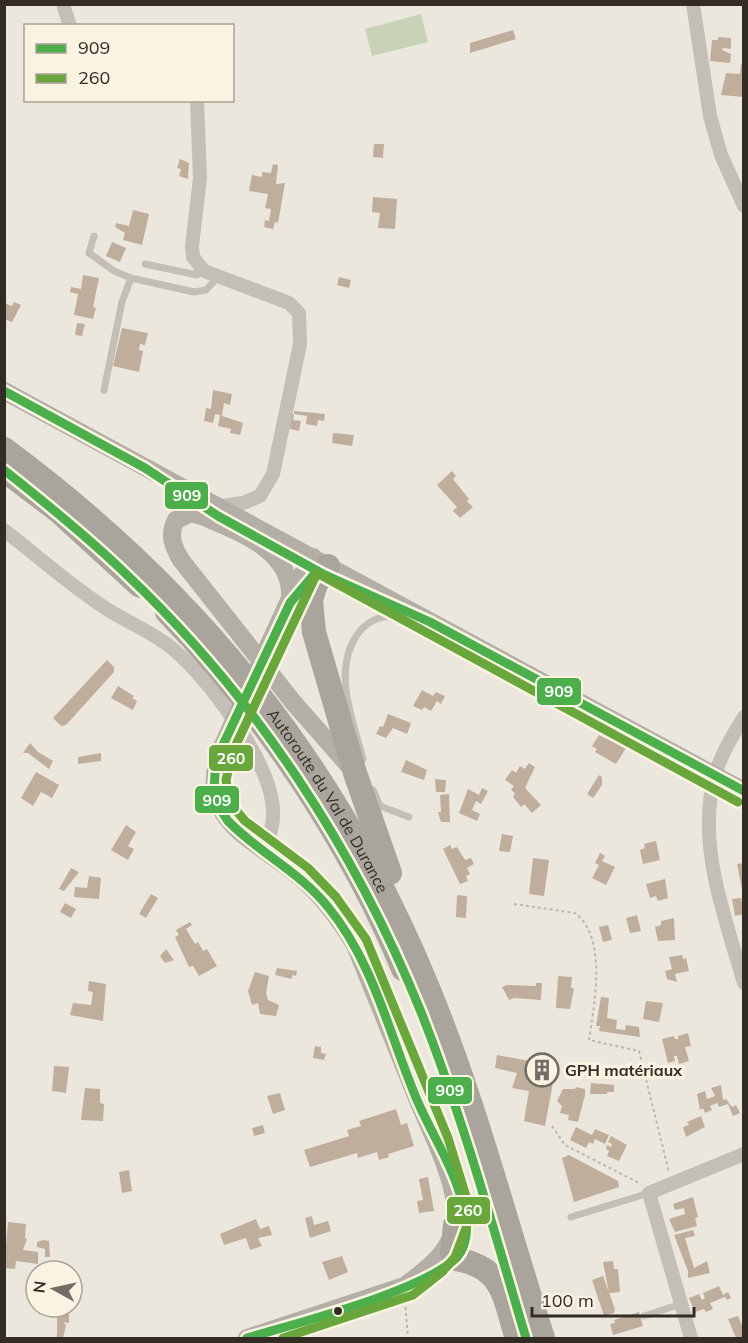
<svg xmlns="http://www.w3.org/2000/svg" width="748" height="1343" viewBox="0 0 748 1343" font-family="Mulish,sans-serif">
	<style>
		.green { fill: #c7d2b6 }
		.building { fill: #c0ae9d }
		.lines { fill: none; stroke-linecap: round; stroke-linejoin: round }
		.path { stroke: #bcb7ae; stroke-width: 2; stroke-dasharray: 3 3; stroke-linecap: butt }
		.lane { stroke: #c3bfb6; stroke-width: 7 }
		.street { stroke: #c3bfb6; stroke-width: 14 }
		.secondary { stroke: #b4afa6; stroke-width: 18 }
		.highway { stroke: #aaa59c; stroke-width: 24 }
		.bus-1-casing { stroke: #f9f3e2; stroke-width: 14 }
		.bus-2-casing { stroke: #f9f3e2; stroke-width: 14 }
		.bus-1 { stroke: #4caf4c; stroke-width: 9 }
		.bus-2 { stroke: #69a73d; stroke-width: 9 }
		.bus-dot { fill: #332c25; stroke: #f9f3e2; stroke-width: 2 }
		.labels { text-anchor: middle; stroke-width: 6; stroke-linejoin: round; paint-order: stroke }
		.street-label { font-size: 16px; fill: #332c25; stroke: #f9f3e2 }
		.poi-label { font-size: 16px; font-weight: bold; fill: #332c25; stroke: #f9f3e2; text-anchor: start }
		.line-badge { stroke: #f9f3e2; stroke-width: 2 }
		.badge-label { font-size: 16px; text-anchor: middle; font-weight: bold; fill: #fff }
	</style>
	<rect width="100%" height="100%" fill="#ebe7dc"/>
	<path class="green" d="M421,14L428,42L372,56L365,29Z"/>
	<path class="building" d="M513,30L516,39L470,53V43Z
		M718,37L731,38V49L723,48L722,50L731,54L730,63L710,61L712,40H718Z
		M741,64L744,65V97L721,95L726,73L740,74Z
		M374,144H384L383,158L373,157Z
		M180,159L189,163L188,179L179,176L181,169L177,168Z
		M273,164L278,165L276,184L285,183L278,223L275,222L273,229L264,227L265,220L269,221L271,209L265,208L268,194L249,191L252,175L262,177V172L271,173Z
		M373,197L397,199L395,229L378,228L380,213L372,212Z
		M133,210L149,214L142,245L123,240L125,233L115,227L116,223L129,226Z
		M112,242L126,248L120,262L106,256Z
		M83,275L99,278L93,307L96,308L93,319L74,315L78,294L70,292L71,287L81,289Z
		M339,277L351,280L349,288L337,285Z
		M14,302L21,305L12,322L4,319V303L12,306Z
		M77,323L85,324L82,336L75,335Z
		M122,328L148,333L145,345L140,344L139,350L143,351L139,372L113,366Z
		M213,390L232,394L230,405L224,403L222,416L243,423L240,435L230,433L231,429L218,426L220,415L215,414L213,423L204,421L206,408L211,409Z
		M294,411L325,414L324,421L318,420L317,426L306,424L307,416L294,414Z
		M288,413L294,414L293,420L301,421L299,431L286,428Z
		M333,433L354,435L352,446L332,443Z
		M452,471L456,476L453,479L469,499L467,501L473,507L460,518L453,511L457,507L437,485Z
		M107,660L114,667V672L66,725L61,726L53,718Z
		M118,686L134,696L132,698L137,701L133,710L111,698Z
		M422,690L433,696L436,692L445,696L441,704L437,701L431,711L424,707L422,710L413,706Z
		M388,714L411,723L407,734L393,728L386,738L376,734L380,726L383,727Z
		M599,735L626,748L616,764L595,752L597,749L592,746Z
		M30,743L38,752L53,761L49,769L28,753H23Z
		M101,753V761L78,764V757Z
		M406,760L427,770L424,780L401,772Z
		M529,763L535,767L525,788L541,805L532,813L524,804L521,807L513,797L515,793L511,790L514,786L505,780L512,770L516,773L520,766L525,769Z
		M36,772L59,785L52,798L41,792L33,806L21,798Z
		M599,775L602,777V785L593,798L587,794Z
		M435,779L446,780L445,792H436Z
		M482,788L488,791L481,804L476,801L472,810L480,814L477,821L459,813L468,789L479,795Z
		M449,794L450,822H441L438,812H441L440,795Z
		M126,825L136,832L128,846L134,849L128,860L111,850Z
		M502,834L513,836L510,852L499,851Z
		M656,841L660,860L643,864L640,850L645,848L644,844Z
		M450,845L452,849L457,847L465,860L471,858L474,864L467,868L470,874L466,876L468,881L460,884L443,849Z
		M600,853L605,856L602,861L615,867L606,885L592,878L599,865L595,863Z
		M533,858L549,860L544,896L529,894Z
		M744,863V888L742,889L737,864Z
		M71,868L79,872L64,891L59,889Z
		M89,876L101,878L99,899L74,897L75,887L87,888Z
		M665,879L668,898L658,901L656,896L650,898L646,884Z
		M151,894L158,898L146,918L139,914Z
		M457,895L467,896L466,918L456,917Z
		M741,898L744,914L735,916L732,899Z
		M65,903L76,909L71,918L60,912Z
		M637,915L641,931L630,933L626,918Z
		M674,918L675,940L658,941L655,927L661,925V921Z
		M190,922L192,925L186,929L195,944L198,942L203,951L207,949L217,966L199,976L193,966L189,967L175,937L179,935L176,930Z
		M608,925L612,940L603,942L599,927Z
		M166,949L174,960L165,963L160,956Z
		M682,955L683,959L686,958L689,971L675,974L677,982L667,979L665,971L672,969L669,957Z
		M277,968L297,971L296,976L292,975V979L275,975Z
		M255,972L269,976L266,993L268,1000L279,1005L276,1016L260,1014L258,1003L252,1005L248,991Z
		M558,976L572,977L571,988H574L570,1009L556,1008Z
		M89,981L106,984L103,1021L70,1015L73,1003L91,1005L93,992L88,991Z
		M536,983H542L541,1000L514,998L509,1000L502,987L507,985L536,986Z
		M601,997L609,998L607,1018L617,1020L616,1029L625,1030L626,1025L639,1027L640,1037L599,1031L600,1026H596Z
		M646,1001L663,1003L659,1022L643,1019Z
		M688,1033L691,1046L685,1047L689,1061L679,1064L677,1056H674L675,1061L668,1063L662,1039L674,1036L675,1039H678V1036Z
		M315,1046L321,1047V1053L326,1054L324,1060L313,1058Z
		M497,1055L556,1066L545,1126L524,1121L529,1091L512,1088L517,1073L495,1068Z
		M54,1066L69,1067L66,1093L52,1091Z
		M591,1083L614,1085V1092H607V1094H590Z
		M721,1085L723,1100L726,1099L732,1107L736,1105L740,1113L733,1116L728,1104L719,1107L717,1103L710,1106L712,1110L705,1113L703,1108L700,1110L697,1094L705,1091L707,1099L715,1096L711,1088Z
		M576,1087L585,1089V1095L578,1122L568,1120L569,1115L560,1113L562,1106L557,1101L563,1089H575Z
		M85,1088L100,1089V1103L104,1104L103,1121L81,1120Z
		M280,1093L285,1110L273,1114L267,1096Z
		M396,1109L401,1125L407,1123L414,1146L388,1154L389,1157L379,1160L377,1152L358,1158L357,1153L310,1167L304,1150L349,1136L347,1130L361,1126L359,1121Z
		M701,1116L705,1127L686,1137L683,1127L689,1125L687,1122Z
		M263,1125L265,1133L254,1136L252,1128Z
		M576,1127L592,1135L595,1129L609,1135L605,1144L595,1139L593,1144L589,1142L586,1148L570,1140Z
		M611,1136L627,1145L619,1161L607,1156L609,1151L606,1149L607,1145L611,1147L612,1144L608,1142Z
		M569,1155L618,1181L619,1187L574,1202L562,1158Z
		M129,1170L132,1191L122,1193L119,1172Z
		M428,1177L434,1211L419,1213L417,1201L423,1200L419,1179Z
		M693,1197L698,1217L695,1218L697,1226L675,1232L669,1219L685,1214L684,1208L675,1210L673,1204Z
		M312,1216L314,1225L328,1221L331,1231L310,1238L305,1218Z
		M256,1219L260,1229L269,1226L272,1235L258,1238L262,1246L250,1250L246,1238L224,1245L220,1234Z
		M8,1222L26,1224L25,1238L27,1239L23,1250L38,1252V1264L16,1261L15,1269L4,1268Z
		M693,1230L695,1236L685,1238L694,1268L707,1261L710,1273L688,1278V1271L674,1235Z
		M43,1240L49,1241L50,1257H45V1249L37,1247V1242Z
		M342,1256L348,1272L329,1280L322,1262Z
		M613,1261L614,1269H618L620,1292L609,1293L603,1262Z
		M603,1276L615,1309L614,1313L604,1316L592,1280Z
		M719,1286L723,1295L728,1292L731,1298L727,1300L725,1297L710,1303L713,1309L706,1312L704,1309L695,1312L689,1298L699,1294L702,1300L705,1298L703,1293Z
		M57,1307H69V1323L63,1322L66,1325L63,1338H57Z
		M639,1312L643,1326L613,1335L610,1324L615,1323L614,1320Z
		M738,1316L744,1330V1338H736L728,1319Z"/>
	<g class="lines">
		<path class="path" d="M514,904L575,913C608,938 594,1005 589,1040L639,1051L669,1172
			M552,1126L565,1145L641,1184
			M405,1301L408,1338"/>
		<path class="lane" d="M94,236L89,253L114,271L131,278L194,292L206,290L218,277
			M145,264L197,275L204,271
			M104,390L122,302L131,278
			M363,759C353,720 332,672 357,635C362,627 372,619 383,617C391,616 401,617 410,617
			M373,790L380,806L409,817
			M571,1217L649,1193
			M644,1316L681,1304"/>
		<path class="street" d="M63,4L70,26
			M693,4L710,116L721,155L744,206
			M197,100L200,178L192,246L193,257L204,271L289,303L299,313L300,344L273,474L260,496L243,503L221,506
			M4,530C39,557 73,588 110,611C131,624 154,633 173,649C208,679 265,755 272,801C275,818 272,834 263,849
			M744,717C733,735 721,754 715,775C696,844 725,917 744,983
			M691,1338L649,1193L744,1154"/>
		<path class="secondary" d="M4,391L744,791
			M313,557L298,581L222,747C193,821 254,838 300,877C323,897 340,920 355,945C376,996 396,1047 417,1098C430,1130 461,1189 455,1223C451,1252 428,1268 406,1285
			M290,599C294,551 239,532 202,516L191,513L176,520C168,535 173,546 181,560L293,702L350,767
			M247,1338L416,1282"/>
		<g class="highway">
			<path id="s1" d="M4,449C195,590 335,763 426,983C474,1098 505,1220 543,1338"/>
			<path d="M4,470L58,511L140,586"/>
			<path d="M328,566L316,584L311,600L314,632L355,773L390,873"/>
			<path d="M167,612C261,708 352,845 403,969"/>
			<path d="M455,1225L452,1254L456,1259C505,1268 503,1297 517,1338"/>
		</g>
		<defs>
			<path id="bus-1" d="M4,391L145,468L218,516L323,574L430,622L744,791
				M4,470C47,504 88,537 127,575C255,696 355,849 421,1012C463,1118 493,1228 526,1338
				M247,1338C294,1324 428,1290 458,1256C467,1245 468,1226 465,1213C457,1172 433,1137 417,1100C389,1034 374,963 328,907C300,872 259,853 228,821C210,798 212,774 222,747L290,603L317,571"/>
			<path id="bus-2" d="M283,1338L413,1295L442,1272L455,1257L466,1228L469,1206L448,1138L366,939L336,897L308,868L245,821L230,803L226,780L233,751L317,573L738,802"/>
		</defs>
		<use href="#bus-1" class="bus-1-casing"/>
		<use href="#bus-2" class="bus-2-casing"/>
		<use href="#bus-1" class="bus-1"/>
		<use href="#bus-2" class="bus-2"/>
	</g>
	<defs>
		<symbol id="building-ring" viewBox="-11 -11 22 22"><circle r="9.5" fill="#f9f3e2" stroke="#736d65" stroke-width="1.5"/><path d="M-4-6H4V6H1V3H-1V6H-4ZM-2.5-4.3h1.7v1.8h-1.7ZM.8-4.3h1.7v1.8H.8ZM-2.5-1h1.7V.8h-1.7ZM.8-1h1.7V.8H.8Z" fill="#736d65"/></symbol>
	</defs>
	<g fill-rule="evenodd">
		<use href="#building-ring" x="523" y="1051" width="38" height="38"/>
	</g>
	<circle class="bus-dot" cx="338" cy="1311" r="5"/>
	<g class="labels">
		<g class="street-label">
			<text dy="6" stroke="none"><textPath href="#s1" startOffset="482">Autoroute du Val de Durance</textPath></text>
		</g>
		<g class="poi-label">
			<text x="565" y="1076">GPH matériaux</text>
		</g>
	</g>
	<g class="line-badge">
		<rect x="164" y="481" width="45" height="29" rx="6" fill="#4caf4c"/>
		<rect x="536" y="677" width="46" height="29" rx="6" fill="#4caf4c"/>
		<rect x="208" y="744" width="46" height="28" rx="6" fill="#69a73d"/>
		<rect x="194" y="785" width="46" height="29" rx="6" fill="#4caf4c"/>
		<rect x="427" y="1076" width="46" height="29" rx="6" fill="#4caf4c"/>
		<rect x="446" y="1196" width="45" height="29" rx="6" fill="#69a73d"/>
	</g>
	<g class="badge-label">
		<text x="187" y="501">909</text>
		<text x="559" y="697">909</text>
		<text x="231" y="764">260</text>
		<text x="217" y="806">909</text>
		<text x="450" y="1096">909</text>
		<text x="468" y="1216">260</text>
	</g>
	<rect width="748" height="1343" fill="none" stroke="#332c25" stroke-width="12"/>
	<rect x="24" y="24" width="210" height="78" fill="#f9f3e2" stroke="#aaa396" stroke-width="1.5"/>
	<rect x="36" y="44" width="30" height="9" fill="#4caf4c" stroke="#aaa396" stroke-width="1.5"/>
	<text x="78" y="54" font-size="18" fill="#332c25">909</text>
	<rect x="36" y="74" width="30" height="9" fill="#69a73d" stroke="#aaa396" stroke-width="1.5"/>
	<text x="78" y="84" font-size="18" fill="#332c25">260</text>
	<g transform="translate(54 1289) rotate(278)"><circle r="28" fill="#f9f3e2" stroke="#aaa396" stroke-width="1.5"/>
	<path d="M0-4.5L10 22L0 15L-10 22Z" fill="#736d65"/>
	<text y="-9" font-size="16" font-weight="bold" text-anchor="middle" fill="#332c25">N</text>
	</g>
	<path d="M532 1307v9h162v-9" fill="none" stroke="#332c25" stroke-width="3"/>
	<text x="541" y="1307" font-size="18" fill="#332c25" stroke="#f9f3e2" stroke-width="4.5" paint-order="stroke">100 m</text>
</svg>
